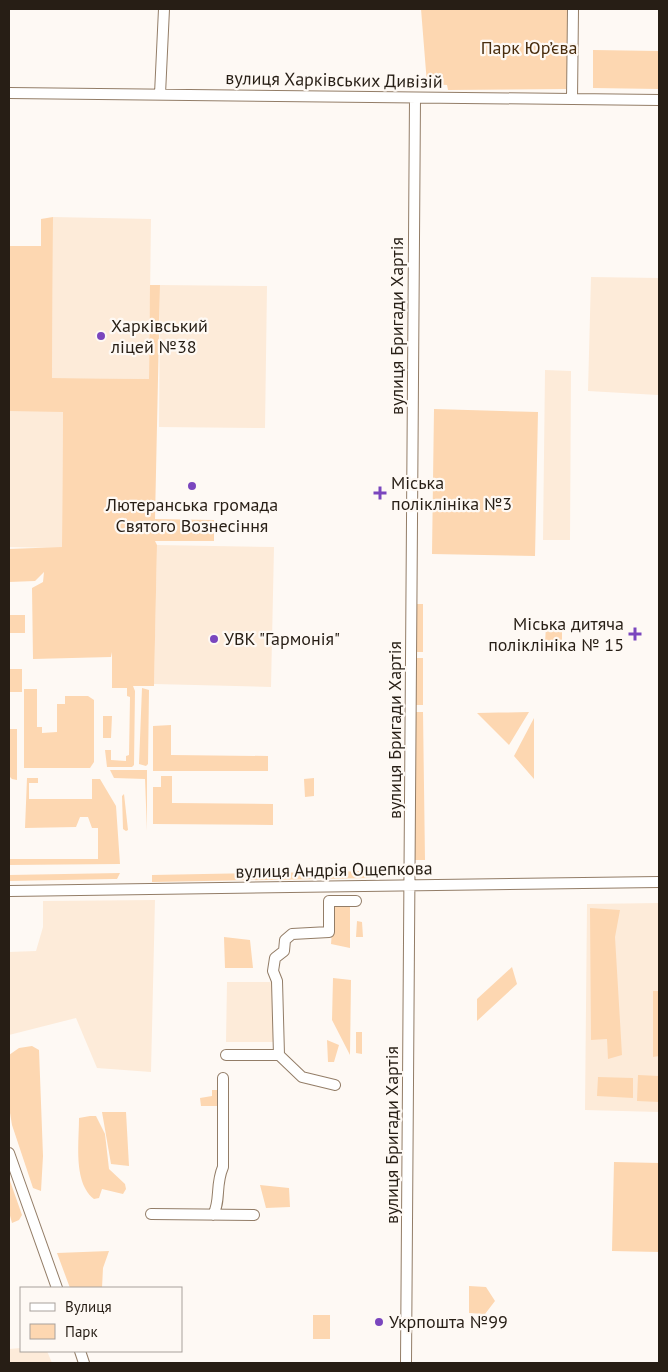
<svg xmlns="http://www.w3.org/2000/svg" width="668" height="1372" viewBox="0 0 668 1372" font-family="'PT Sans',sans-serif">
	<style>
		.built { fill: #fdebd9 }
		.green { fill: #fdd7b1 }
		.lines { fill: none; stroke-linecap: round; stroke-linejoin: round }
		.minor-casing { stroke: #937d67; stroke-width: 12 }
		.minor { stroke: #fff; stroke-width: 10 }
		.poi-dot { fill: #7a46be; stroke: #fef9f4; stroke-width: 2 }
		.labels { text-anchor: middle; stroke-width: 4.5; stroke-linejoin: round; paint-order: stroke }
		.park-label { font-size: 18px; fill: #4a2e0e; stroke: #fef9f4 }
		.street-label { font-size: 18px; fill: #271e15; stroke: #fef9f4 }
		.poi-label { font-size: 18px; fill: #271e15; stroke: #fef9f4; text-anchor: start }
	</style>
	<rect width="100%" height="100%" fill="#fef9f4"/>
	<path class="built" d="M53,217L151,219L149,379L52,378Z
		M591,277L659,278L658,395L588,391Z
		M160,285L267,286L265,428L159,427Z
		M545,370L571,371L570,540H543Z
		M9,411H63L62,548L9,547Z
		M157,545L274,547L271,687L154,684Z
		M155,900L151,1072L97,1068L76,1018L9,1035V952L36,951L43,927V901Z
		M659,903V1112L585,1110L587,904Z
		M227,982H275L274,1042H226Z
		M21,1348V1351H47L52,1363H9V1349Z"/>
	<path class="green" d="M421,9H570L566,89L448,90L447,85L427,84Z
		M593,50L659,51V89L593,88Z
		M53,217L52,378L149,379L150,285H160L155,519L214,520V541H155L157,545L154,686H133L135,691L134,765L132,767H107L105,750H111V760L126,761V756L129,755L130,697L127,696V688H112V652L111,657L33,659L32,588L43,582L44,572L35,581L9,582V549L62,547L63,412L9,411V246H41V219Z
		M434,409L538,412L535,556L432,554Z
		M414,604H423V652H414Z
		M9,615H25V633H9Z
		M546,625H562V645L545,644Z
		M414,658H423V705H414Z
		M9,669H22V692H9Z
		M142,688L149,690L148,764L146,766L139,764Z
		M24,689H37V727H42V733L57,732V704H65V696H88L94,700V762L90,768H24Z
		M413,712H423L425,860H415Z
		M529,712L509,745L477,713Z
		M103,716H112L111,738H103Z
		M534,718V779L514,756Z
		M171,725V755L268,756V771H153V726Z
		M9,729H17V780L12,779L9,776Z
		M110,770H147V831L145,779L114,778Z
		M161,776H172V803L273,804V825L153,824V787H161Z
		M27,778H38V783H29V799H92V779H100L116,806L120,864L9,865V859H98V828H92L88,817H80L76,827L25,828Z
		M314,778V796L305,797L304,779Z
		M124,794L128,830L126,831L123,829L122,796Z
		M371,871V878L152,882V875Z
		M120,873L117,879H113L9,881V875Z
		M350,906V948L331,944L334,907Z
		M590,908L620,910L615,937L622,1055L608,1059L607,1039L591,1040Z
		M357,921L362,922L363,937H356Z
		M224,937L250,940L253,968H225Z
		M512,967L517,984L477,1021V999Z
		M333,978L351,980L350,1055L332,1020Z
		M653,991H659V1056L653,1057Z
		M356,1032H362V1054L356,1053Z
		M327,1040L339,1045L334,1062H328Z
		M32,1046L39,1050L43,1156L41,1191L33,1188L12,1125L9,1107V1055L19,1048Z
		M638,1075L659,1076V1102L637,1101Z
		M598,1077L633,1078V1098L597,1096Z
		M212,1090H219V1106H201L200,1098L212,1096Z
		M102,1112H126L129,1166L111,1164Z
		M90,1116H96L105,1134L109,1169L125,1184L126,1189L123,1194L102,1189L99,1198L94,1199C73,1183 79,1143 79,1118Z
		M614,1162L659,1163V1252L612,1251Z
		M9,1178L22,1215L19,1220L12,1223L9,1212Z
		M260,1185L289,1188L290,1207L266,1208Z
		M109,1251L103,1268L102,1288H70L57,1253Z
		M469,1286L486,1287L495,1301L485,1314L469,1313Z
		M313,1315H330V1339H313Z"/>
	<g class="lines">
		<defs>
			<path id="minor" d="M9,93L659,100
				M160,94L164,9
				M572,99L573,9
				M9,891L659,882
				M226,1055H279L302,1077L335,1085
				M279,1055L277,981L273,971L275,958L284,951L285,940L292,934L329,932V901H356
				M9,1153L57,1288
				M151,1214L254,1215
				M213,1215C221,1201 215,1185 223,1167V1078
				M80,1351L84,1363
				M406,1363L415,98"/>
		</defs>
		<use href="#minor" class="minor-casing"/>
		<use href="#minor" class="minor"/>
	</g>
	<g class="poi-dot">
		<circle cx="101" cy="336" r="5"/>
		<circle cx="192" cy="486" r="5"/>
		<path d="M377.5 485.5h5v5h5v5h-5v5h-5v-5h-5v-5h5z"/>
		<path d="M632.5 626.5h5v5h5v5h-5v5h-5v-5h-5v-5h5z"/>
		<circle cx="214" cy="639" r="5"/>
		<circle cx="379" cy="1322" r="5"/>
	</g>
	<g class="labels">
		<g class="park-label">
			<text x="529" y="54">Парк Юр’єва</text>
		</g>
		<g class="street-label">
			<text transform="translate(334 80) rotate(1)" y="6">вулиця Харківських Дивізій</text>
			<text transform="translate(397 326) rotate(-90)" y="6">вулиця Бригади Хартія</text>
			<text transform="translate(395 730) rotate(-90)" y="6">вулиця Бригади Хартія</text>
			<text transform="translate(334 870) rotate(-1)" y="6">вулиця Андрія Ощепкова</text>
			<text transform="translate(392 1135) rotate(-90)" y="6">вулиця Бригади Хартія</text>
		</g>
		<g class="poi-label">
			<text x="111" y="332">Харківський<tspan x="111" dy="21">ліцей №38</tspan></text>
			<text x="391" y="489">Міська<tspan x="391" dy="21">поліклініка №3</tspan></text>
			<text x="192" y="511" text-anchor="middle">Лютеранська громада<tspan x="192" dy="21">Святого Вознесіння</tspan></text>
			<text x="624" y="630" text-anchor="end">Міська дитяча<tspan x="624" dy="21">поліклініка № 15</tspan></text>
			<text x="224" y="645">УВК "Гармонія"</text>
			<text x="389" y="1328">Укрпошта №99</text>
		</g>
	</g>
	<rect width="668" height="1372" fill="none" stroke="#271e15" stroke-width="20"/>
	<rect x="20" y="1287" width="162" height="65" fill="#fef9f4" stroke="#a8a19b"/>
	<rect x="30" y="1303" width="25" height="8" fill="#ffffff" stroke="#a8a19b"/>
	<text x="65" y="1312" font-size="15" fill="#271e15">Вулиця</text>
	<rect x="30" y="1324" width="25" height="15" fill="#fdd7b1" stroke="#a8a19b"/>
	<text x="65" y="1337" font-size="15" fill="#271e15">Парк</text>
</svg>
